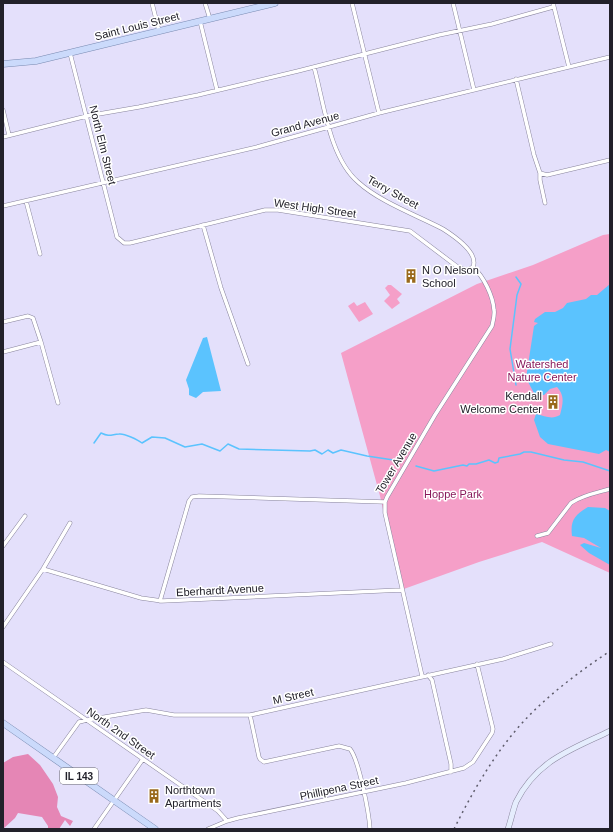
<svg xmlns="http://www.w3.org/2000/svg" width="613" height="832" viewBox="0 0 613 832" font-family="Helvetica,sans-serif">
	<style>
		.green { fill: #f59fc8 }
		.forest { fill: #e586b5 }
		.water { fill: #5bc3fe }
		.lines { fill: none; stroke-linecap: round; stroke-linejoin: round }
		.stream { stroke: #5bc3fe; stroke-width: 1.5 }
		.street-casing { stroke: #89859d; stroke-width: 4.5 }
		.secondary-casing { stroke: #89859d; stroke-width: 6 }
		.primary-casing { stroke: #798ab1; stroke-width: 7 }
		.street { stroke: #fff; stroke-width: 3.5 }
		.secondary { stroke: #e5edfd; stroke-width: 5 }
		.primary { stroke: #cbdafb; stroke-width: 6 }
		.rail { stroke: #5e5c6b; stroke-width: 1.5; stroke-dasharray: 2 4; stroke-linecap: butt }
		.labels { text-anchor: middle; stroke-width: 3; stroke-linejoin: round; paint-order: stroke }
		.shield { fill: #fff; stroke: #64646a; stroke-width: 1 }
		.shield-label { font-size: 10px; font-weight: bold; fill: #22212a }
		.street-label { font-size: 11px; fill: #22212a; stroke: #fff }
		.poi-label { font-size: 11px; fill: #22212a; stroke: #fff; text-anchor: start }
		.park-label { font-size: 11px; fill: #88195b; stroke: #fff }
	</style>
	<rect width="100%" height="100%" fill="#e4e0fb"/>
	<path class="green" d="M610,234V573L542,542L479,562L401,590L380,496L341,353L477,284L533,265L603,235Z
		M388,285H391L402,294L397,299L400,303L392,309L384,301L390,295L385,288Z
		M354,302L357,306L365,302L373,314L359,322L348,306Z"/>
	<path class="forest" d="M28,754L40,765L53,784L58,797L57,807L61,816L73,821L70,826L65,820L59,829H48V826L42,817L18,813L15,818L3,829V763L13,757Z"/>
	<path class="water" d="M610,284V452L606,450L599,454L548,444L540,437L534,420L536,414C545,416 552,420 560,415C563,403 565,396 557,387L550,389L544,395H535L526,378L534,326L538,323L534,322L535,319L545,312H555L563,308L567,303L586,299L591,295H597Z
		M207,337L221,391L203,392L196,398L189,395V389L186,380L203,338Z
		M588,507L605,508L610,511V565L589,553L580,545L584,543L601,548L584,538L572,536C570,520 575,515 588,507Z"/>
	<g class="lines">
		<path class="stream" d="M516,385L510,349L517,295L521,284L516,277
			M94,443L101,433C110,437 110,435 119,434C124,433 138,440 142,443L152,437L165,438L185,447L202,444L220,451L228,444L239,449L310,451L315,450L322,454L328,450L333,453L341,450L367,456L400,461
			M416,466L434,471L463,465L467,466L469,464H476L489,460L495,463L498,462L499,458L520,454L524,452H531L564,460L583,462L610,471"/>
		<defs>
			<path id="street" d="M152,3L159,31
				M205,3L210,19
				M352,3L379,113
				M453,3L474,90
				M553,3L569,67
				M200,21L217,90
				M70,53L117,237L124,243H130L265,210H278L410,231L459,268L468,270L473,267
				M314,67C324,102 329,157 358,182C380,202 416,215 443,229C454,236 479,253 473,267
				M516,79L534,155L540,173V180L545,203
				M3,110L9,135
				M3,137L87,116L139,107L198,95L298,71L439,35L492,24L553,7
				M540,173L547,175L610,160
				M26,201L40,254
				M3,206L257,147L379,113L610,57
				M203,225L221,288L248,364
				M3,322L28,316L33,318L41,342L58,403
				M3,352L41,342
				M537,536L548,533L571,503C583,495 596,493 610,489
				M3,546L25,516
				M43,569L141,598L162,601L401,590
				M160,601L189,501L192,497L199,496L385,502
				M3,627L43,569L70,523
				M3,662L218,811L227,821
				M428,675L432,680L451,764V772
				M422,676L385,513V502L387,497L435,415L492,326C493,321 495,315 494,310C493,296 484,277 473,267
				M250,715L259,757L260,759L264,762L339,746L350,749C359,760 369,813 370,829
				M53,758L79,722L87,720L146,710L174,715H250L503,659L551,644
				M94,829L143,759
				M208,829L227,821L238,818L406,783L464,768L473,762L492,733L493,729L477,664"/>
			<path id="secondary" d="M508,829C511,820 513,810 516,802C537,760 571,750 610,731"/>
			<path id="primary" d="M3,64L36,61L275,3
				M3,723L155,829"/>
		</defs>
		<use href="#street" class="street-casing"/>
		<use href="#secondary" class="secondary-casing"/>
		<use href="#primary" class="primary-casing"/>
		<use href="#street" class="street"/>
		<use href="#secondary" class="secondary"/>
		<use href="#primary" class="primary"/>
		<path class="rail" d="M454,829C473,791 494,754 523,722C549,694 579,672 610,651"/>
	</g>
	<defs>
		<symbol id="building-bare" viewBox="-9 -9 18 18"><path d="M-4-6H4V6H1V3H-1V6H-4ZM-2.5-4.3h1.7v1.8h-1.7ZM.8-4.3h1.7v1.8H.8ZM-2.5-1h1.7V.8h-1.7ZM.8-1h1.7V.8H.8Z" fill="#99691b" stroke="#fff" stroke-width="2.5" paint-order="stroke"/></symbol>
	</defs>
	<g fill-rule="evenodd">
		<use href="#building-bare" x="401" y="266" width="20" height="20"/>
		<use href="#building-bare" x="543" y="392" width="20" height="20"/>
		<use href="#building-bare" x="144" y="786" width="20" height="20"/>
	</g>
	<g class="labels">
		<rect class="shield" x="60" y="768" width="38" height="16" rx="3"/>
		<g class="shield-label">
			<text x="79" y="780">IL 143</text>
		</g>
		<g class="street-label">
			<text transform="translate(137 26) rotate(-14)" y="4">Saint Louis Street</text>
			<text transform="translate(305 124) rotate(-15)" y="4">Grand Avenue</text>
			<text transform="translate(103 145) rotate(76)" y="4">North Elm Street</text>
			<text transform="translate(393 192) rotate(29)" y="4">Terry Street</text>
			<text transform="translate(315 208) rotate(8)" y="4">West High Street</text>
			<text transform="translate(396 463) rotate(-59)" y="4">Tower Avenue</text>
			<text transform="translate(220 590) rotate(-3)" y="4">Eberhardt Avenue</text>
			<text transform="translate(293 696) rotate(-13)" y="4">M Street</text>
			<text transform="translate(121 733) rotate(35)" y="4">North 2nd Street</text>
			<text transform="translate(339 788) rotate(-12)" y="4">Phillipena Street</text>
		</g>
		<g class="poi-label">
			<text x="422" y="274">N O Nelson<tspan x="422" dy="13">School</tspan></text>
			<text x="542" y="400" text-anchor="end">Kendall<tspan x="542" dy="13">Welcome Center</tspan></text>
			<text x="165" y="794">Northtown<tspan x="165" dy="13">Apartments</tspan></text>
		</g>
		<g class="park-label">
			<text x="542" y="368">Watershed<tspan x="542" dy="13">Nature Center</tspan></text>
			<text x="453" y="498">Hoppe Park</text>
		</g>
	</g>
	<rect width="613" height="832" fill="none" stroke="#22212a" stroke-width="8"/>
</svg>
